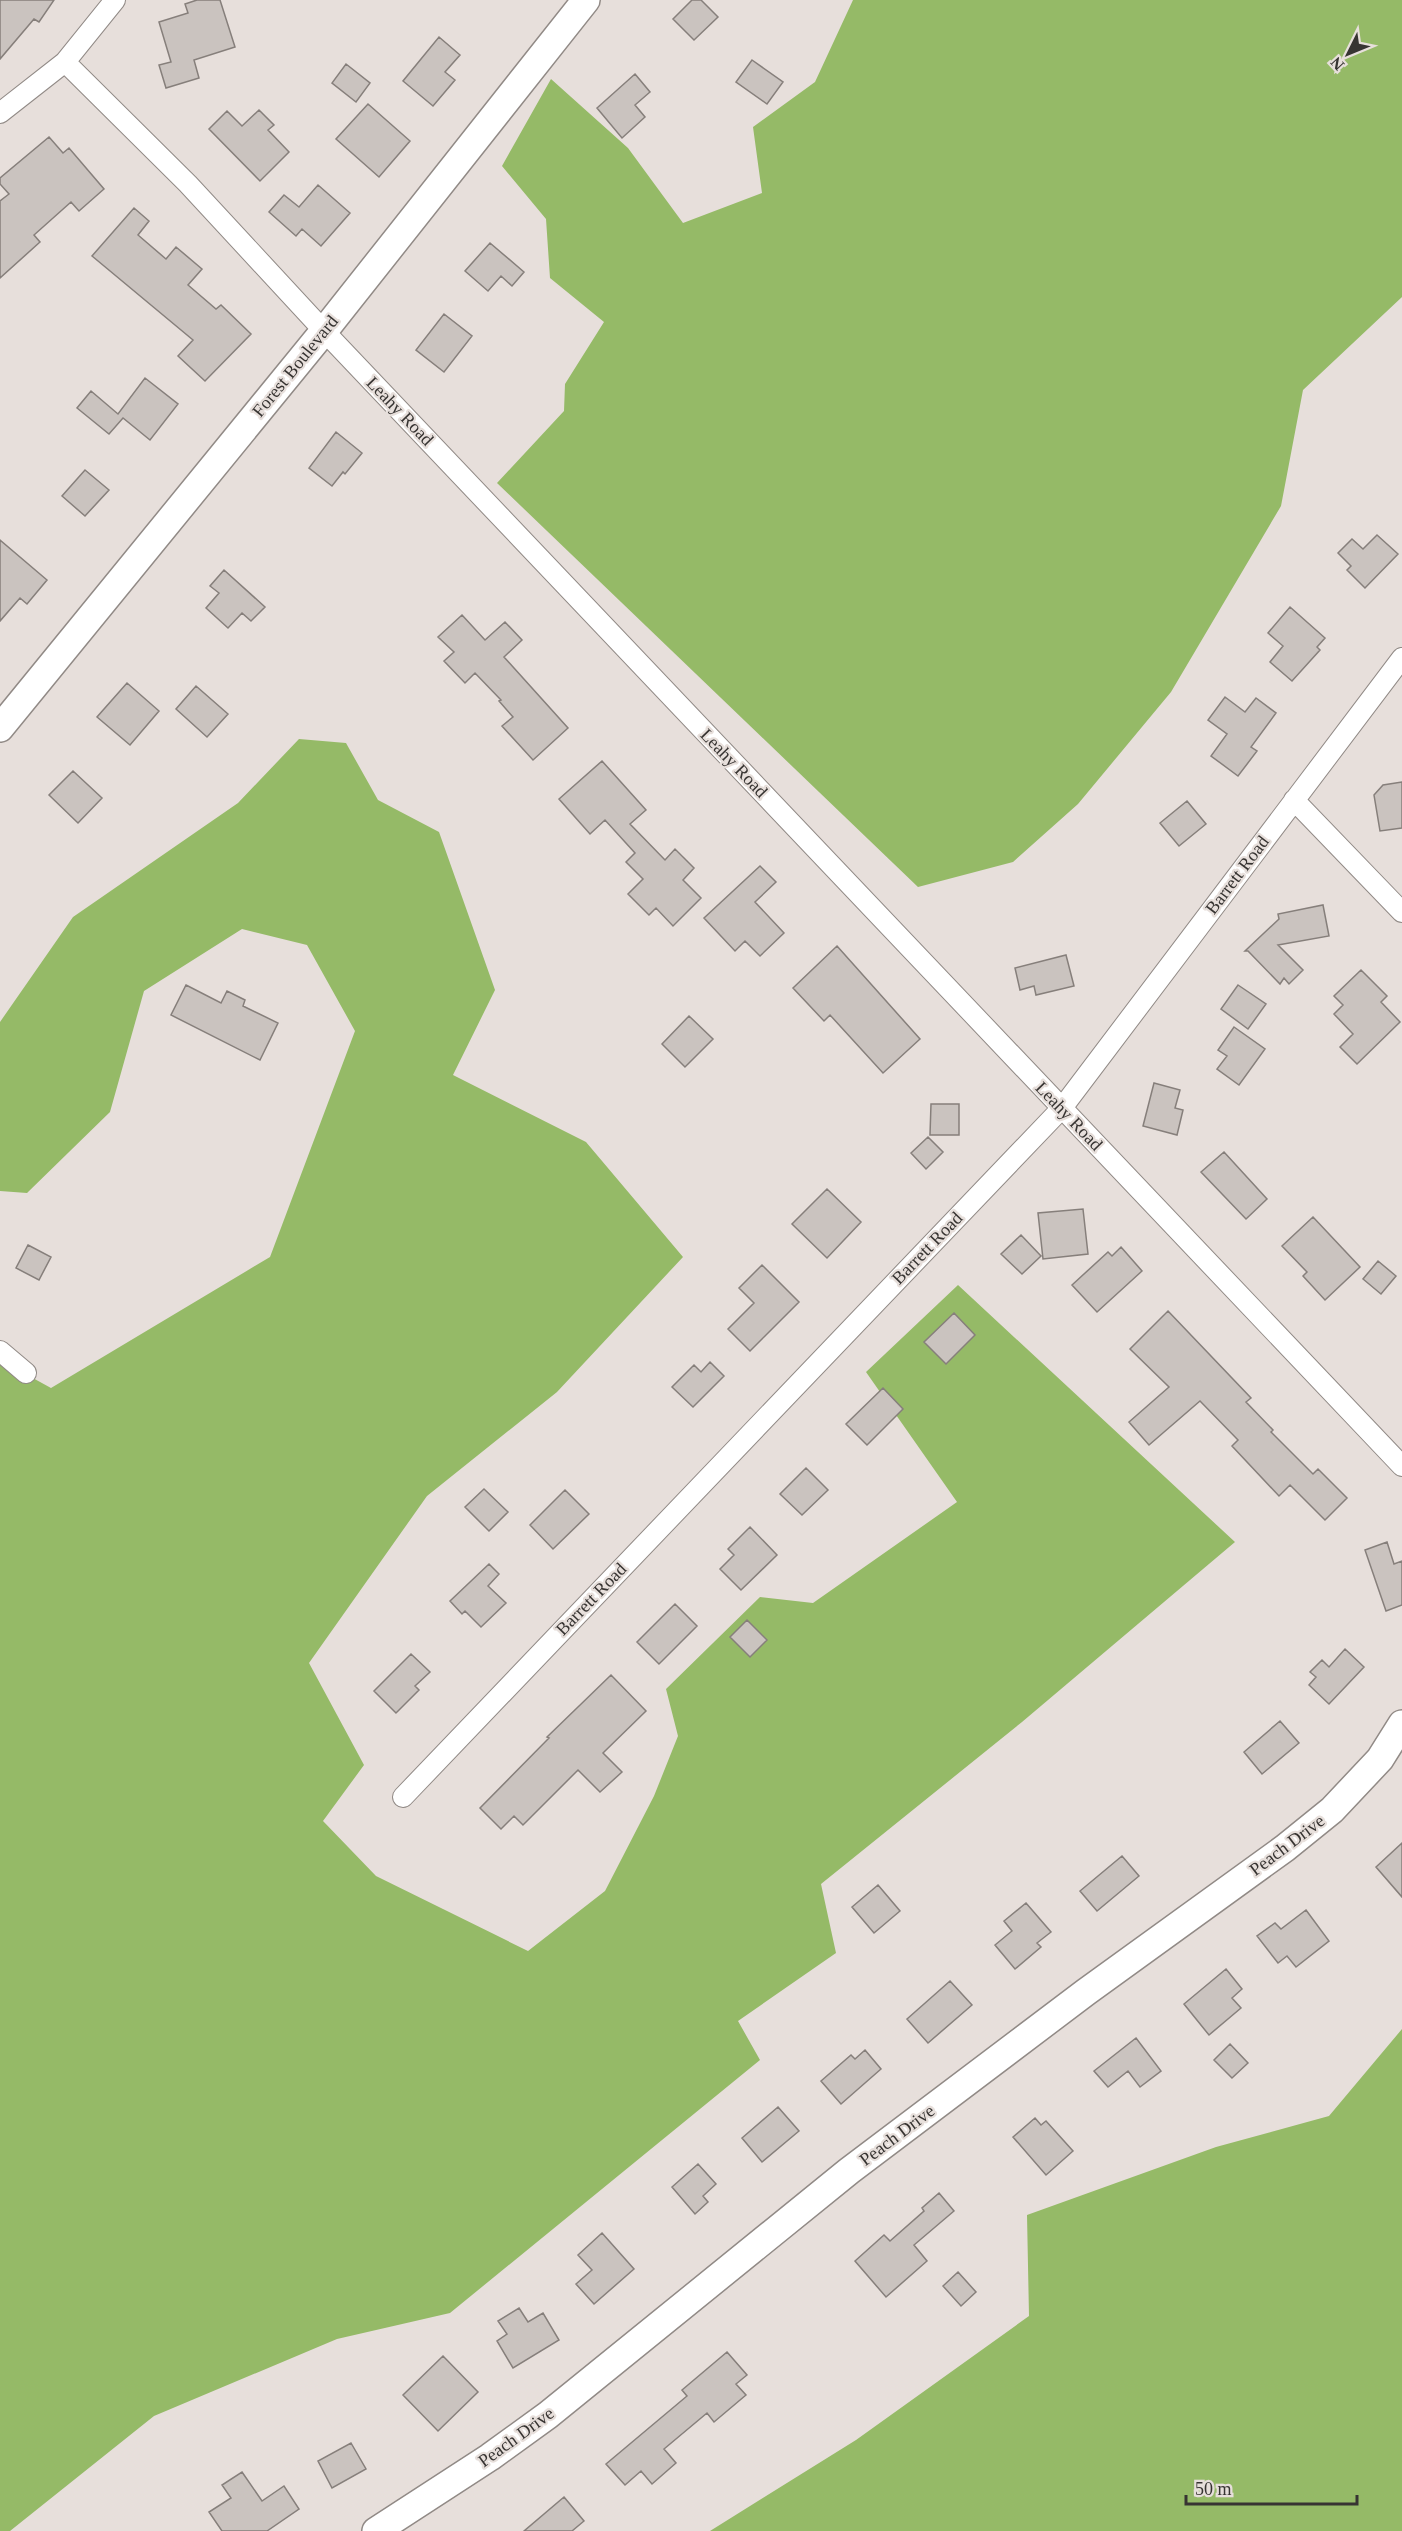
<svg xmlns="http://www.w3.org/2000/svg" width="1402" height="2531" viewBox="0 0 1402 2531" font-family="'Times New Roman',serif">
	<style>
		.forest { fill: #95ba67 }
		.building { fill: #cac3bf; stroke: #867f7b; stroke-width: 1.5 }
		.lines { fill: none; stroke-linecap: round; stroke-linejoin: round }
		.street-casing { stroke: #918a86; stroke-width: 22 }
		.secondary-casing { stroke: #918a86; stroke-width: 30 }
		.street { stroke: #fff; stroke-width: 20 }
		.secondary { stroke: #fff; stroke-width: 27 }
		.labels { text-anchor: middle; stroke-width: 4.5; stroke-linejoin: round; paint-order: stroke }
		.street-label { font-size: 18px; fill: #373432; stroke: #e7dfdb }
	</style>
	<rect width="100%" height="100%" fill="#e7dfdb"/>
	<path class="forest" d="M853,0H1402V297L1303,390L1281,506L1171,692L1078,804L1013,862L918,887L497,483L564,411L565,384L604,322L550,278L546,219L502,166L551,79L628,148L683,223L762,193L753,127L815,82Z
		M299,739L346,743L378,800L439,832L495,990L453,1075L586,1142L683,1257L557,1392L427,1496L309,1663L364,1765L323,1821L376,1876L528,1951L605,1891L654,1796L678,1736L666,1689L760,1597L813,1603L957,1502L866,1372L958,1285L1235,1542L1022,1722L821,1884L836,1953L738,2021L760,2060L450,2313L337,2339L154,2416L10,2531H0V1360L51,1388L270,1257L355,1031L307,945L242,929L144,991L110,1112L27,1193L0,1191V1022L73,917L238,803Z
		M1402,2029V2531H710L856,2440L1029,2316L1027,2215L1216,2147L1329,2116Z"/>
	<path class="building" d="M0,0H54L39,22L34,19L0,59Z
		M197,0H220L235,47L194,60L199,78L166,88L159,65L171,62L159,22L188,13L185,4Z
		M692,0H701L718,17L694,40L673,19Z
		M439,37L460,55L445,72L455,80L433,106L403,81Z
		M752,60L783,82L767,104L736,82Z
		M346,64L370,83L356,102L332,83Z
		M635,74L650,92L635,105L645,117L622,138L597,108Z
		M368,104L410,141L379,177L336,139Z
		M259,110L274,125L268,130L289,152L260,181L209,129L227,111L242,126Z
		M49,137L63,153L69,148L104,189L79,211L71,202L34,235L40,242L0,278V201L9,194L0,184V178Z
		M318,185L350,213L321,246L302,229L296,236L269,212L284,195L299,207Z
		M134,208L149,221L138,235L166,259L176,247L202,269L188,285L216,309L221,305L251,334L205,381L178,356L193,340L92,256Z
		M490,243L524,272L512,286L501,276L488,291L465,271Z
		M444,314L472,336L444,372L416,350Z
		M145,378L178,404L150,440L123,418L109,434L77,408L91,391L118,414Z
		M336,432L362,453L345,474L343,472L332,486L309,468Z
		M85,470L109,490L85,516L62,496Z
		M1377,535L1398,554L1365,588L1347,570L1351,566L1338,553L1352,539L1363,549Z
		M0,540L47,580L27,604L20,598L0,621Z
		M224,570L265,607L251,621L242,613L228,628L206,608L219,593L210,586Z
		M1290,607L1325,638L1317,647L1320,650L1292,681L1270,662L1283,646L1268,633Z
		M462,615L485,640L505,622L522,640L504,657L568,728L533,760L502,726L513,717L499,701L501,700L475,673L465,683L444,661L454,652L438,637Z
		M127,683L159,711L130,745L97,717Z
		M196,686L228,714L207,737L176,709Z
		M1225,697L1245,712L1256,698L1276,713L1251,747L1257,751L1238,776L1211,756L1227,734L1208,720Z
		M602,761L646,810L630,824L665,860L675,849L694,868L683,880L701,898L673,926L656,908L649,915L628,894L643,879L626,862L635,853L605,820L590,834L559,799Z
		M73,771L102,798L78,823L49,795Z
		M1402,782V828L1380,831L1374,795L1383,785Z
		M1187,801L1206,824L1179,846L1160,823Z
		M760,866L776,882L755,902L784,933L760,956L745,941L735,951L704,918Z
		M1323,905L1329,936L1278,945L1303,970L1289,984L1284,978L1280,984L1248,951H1245L1279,919L1278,914Z
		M837,946L920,1039L883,1073L830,1015L824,1021L793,988Z
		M1066,955L1074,986L1036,995L1034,986L1020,990L1015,968Z
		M1361,970L1387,996L1381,1002L1400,1022L1357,1064L1340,1047L1353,1034L1334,1014L1343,1005L1334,996Z
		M186,985L221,1003L227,991L245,1000L243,1006L278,1023L260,1060L171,1015Z
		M1238,985L1266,1004L1248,1029L1221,1009Z
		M689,1016L713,1039L685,1067L662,1044Z
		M1234,1027L1265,1049L1239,1085L1217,1069L1227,1056L1218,1050Z
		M1154,1083L1180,1090L1175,1108L1183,1110L1177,1135L1143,1126Z
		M931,1104H959V1135H930Z
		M928,1137L943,1152L926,1169L911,1153Z
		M1224,1152L1267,1199L1246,1219L1201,1172Z
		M827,1189L861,1222L827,1258L792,1224Z
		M1083,1209L1088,1254L1043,1259L1038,1213Z
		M1313,1217L1360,1267L1325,1300L1303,1276L1307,1272L1282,1246Z
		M1021,1235L1041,1256L1022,1274L1001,1254Z
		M28,1245L51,1257L39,1280L16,1268Z
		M1121,1247L1142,1271L1097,1312L1072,1285L1108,1252L1112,1256Z
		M1378,1261L1396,1276L1381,1294L1363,1279Z
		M762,1265L799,1302L750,1351L728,1329L754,1303L739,1288Z
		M1168,1311L1251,1398L1246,1402L1273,1430L1271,1432L1313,1474L1318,1469L1347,1498L1325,1520L1290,1485L1279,1496L1232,1446L1238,1440L1200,1401L1149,1445L1129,1422L1169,1387L1130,1349Z
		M954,1313L975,1335L946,1364L924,1342Z
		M710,1362L724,1376L693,1407L672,1387L694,1365L701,1372Z
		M883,1388L903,1409L867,1445L846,1424Z
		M806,1468L828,1490L802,1515L780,1494Z
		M484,1489L508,1512L489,1531L465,1507Z
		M565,1490L589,1514L553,1549L530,1525Z
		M750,1527L777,1555L741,1590L720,1569L734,1555L728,1549Z
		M1387,1542L1394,1564L1402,1561V1605L1386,1611L1365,1550Z
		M489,1564L499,1574L488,1586L506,1603L481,1627L465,1611L462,1614L450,1601Z
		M675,1604L697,1626L659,1664L637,1642Z
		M747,1620L767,1640L750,1657L730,1637Z
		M1345,1649L1364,1667L1329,1704L1309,1685L1316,1677L1310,1672L1322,1660L1329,1667Z
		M411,1654L430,1672L415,1686L419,1690L396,1713L374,1691Z
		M611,1675L646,1711L603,1753L622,1772L600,1792L578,1770L523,1825L514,1816L501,1829L480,1808L549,1738L547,1737Z
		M1280,1721L1299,1743L1262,1774L1244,1752Z
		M1402,1843V1897L1376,1867Z
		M1122,1856L1139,1876L1097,1911L1080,1891Z
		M878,1885L900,1911L874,1933L852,1907Z
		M1026,1903L1051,1932L1037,1943L1041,1947L1015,1969L995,1945L1012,1931L1004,1921Z
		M1306,1910L1329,1941L1296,1967L1287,1956L1278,1963L1257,1936L1275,1923L1281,1929Z
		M1226,1969L1242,1989L1232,1998L1241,2008L1209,2035L1184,2004Z
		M950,1981L972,2005L928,2043L907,2019Z
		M1136,2038L1161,2071L1140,2087L1128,2071L1108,2087L1094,2071Z
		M1230,2044L1248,2063L1232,2078L1214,2060Z
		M865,2050L881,2069L841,2104L821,2081L851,2055L855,2059Z
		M778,2107L799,2131L762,2162L742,2138Z
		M1035,2118L1041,2125L1046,2121L1073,2151L1046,2175L1013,2137Z
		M698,2164L716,2184L703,2196L708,2202L695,2214L672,2187Z
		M939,2193L954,2211L914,2245L927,2261L886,2297L855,2261L884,2235L890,2241L924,2211L922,2208Z
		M602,2233L634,2269L594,2304L576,2284L592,2270L578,2255Z
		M958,2272L976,2292L961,2306L943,2286Z
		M519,2308L528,2322L543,2313L559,2340L513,2368L497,2341L507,2334L498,2321Z
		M727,2352L747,2375L736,2384L746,2395L714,2422L707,2413L664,2449L676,2463L652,2484L641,2471L625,2485L606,2464L687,2396L682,2390Z
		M443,2356L478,2392L438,2431L403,2395Z
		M351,2443L366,2469L332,2488L318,2461Z
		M242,2472L262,2501L284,2486L299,2509L267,2531H222L209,2512L231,2498L222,2485Z
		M564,2497L584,2521L572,2531H524Z"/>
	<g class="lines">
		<defs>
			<path id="street" d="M65,62L188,184L324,331L1402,1466
				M0,113L65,62L115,0
				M1294,800L1402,912
				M0,1351L26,1373
				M403,1797L1062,1108L1402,658"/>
			<path id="secondary" d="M0,728L324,331L586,0
				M376,2531L490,2457L548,2415L849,2171L1086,1992L1285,1848L1332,1810L1380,1759L1402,1724"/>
		</defs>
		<use href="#street" class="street-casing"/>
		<use href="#secondary" class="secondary-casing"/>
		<use href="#street" class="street"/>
		<use href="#secondary" class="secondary"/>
	</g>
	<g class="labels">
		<g class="street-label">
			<text transform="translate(295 366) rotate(-51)" y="6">Forest Boulevard</text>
			<text transform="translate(400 411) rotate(46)" y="6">Leahy Road</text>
			<text transform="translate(734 763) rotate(46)" y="6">Leahy Road</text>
			<text transform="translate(1237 875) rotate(-53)" y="6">Barrett Road</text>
			<text transform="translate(1069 1116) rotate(46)" y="6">Leahy Road</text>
			<text transform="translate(927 1248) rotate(-46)" y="6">Barrett Road</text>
			<text transform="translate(591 1599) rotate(-46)" y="6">Barrett Road</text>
			<text transform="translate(1287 1845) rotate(-37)" y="6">Peach Drive</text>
			<text transform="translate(897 2135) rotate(-37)" y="6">Peach Drive</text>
			<text transform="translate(516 2437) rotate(-36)" y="6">Peach Drive</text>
		</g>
	</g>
	<g transform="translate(1348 54) rotate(227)" stroke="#e7dfdb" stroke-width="4.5" paint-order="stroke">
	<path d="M0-4.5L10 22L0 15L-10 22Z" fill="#373432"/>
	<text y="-9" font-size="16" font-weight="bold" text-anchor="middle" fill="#373432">N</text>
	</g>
	<path d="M1186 2495v9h171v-9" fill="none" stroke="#373432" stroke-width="3"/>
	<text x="1195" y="2495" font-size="18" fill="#373432" stroke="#e7dfdb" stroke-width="4.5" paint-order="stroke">50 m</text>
</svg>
